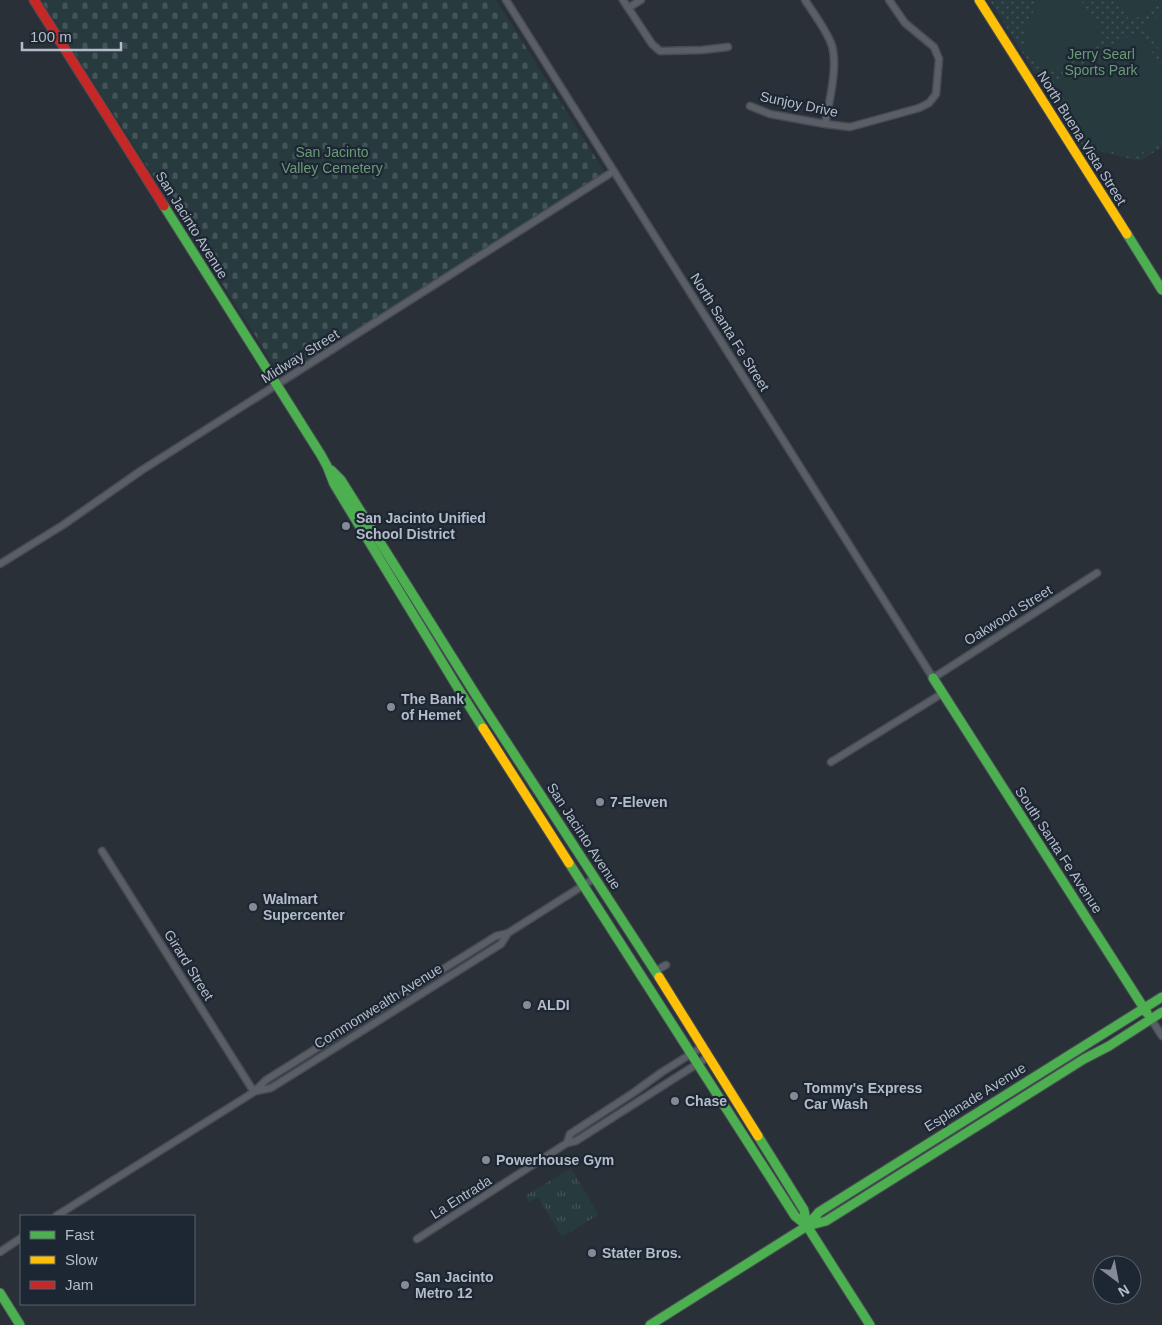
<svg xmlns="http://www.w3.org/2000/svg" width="1162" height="1325" viewBox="0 0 1162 1325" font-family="Arial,sans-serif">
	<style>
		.grass { fill: url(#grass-tufts) }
		.cemetery { fill: url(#cemetery-stones) }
		.park { fill: url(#park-dots) }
		.pitch { fill: #273a3e }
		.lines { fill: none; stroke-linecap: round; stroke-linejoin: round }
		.street-casing { stroke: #484c53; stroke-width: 9 }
		.fast-casing { stroke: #484c53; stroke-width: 11 }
		.slow-casing { stroke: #484c53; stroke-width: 11 }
		.jam-casing { stroke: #484c53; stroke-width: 11 }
		.street { stroke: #5a5e66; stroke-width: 6 }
		.fast { stroke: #4caf50; stroke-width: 9 }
		.slow { stroke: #ffc107; stroke-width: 9 }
		.jam { stroke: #c62828; stroke-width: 9 }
		.poi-dot { fill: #848b96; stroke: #1d2633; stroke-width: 2 }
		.labels { text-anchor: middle; stroke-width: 4.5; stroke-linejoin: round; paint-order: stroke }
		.park-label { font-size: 14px; fill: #6b9a76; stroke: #1d2633 }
		.street-label { font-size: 14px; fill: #b4bcc9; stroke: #1d2633 }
		.poi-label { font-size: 14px; font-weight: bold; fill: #b4bcc9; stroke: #1d2633; text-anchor: start }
	</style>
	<defs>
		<pattern id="grass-tufts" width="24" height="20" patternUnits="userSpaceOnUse" patternTransform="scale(1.25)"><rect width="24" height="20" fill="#273a3e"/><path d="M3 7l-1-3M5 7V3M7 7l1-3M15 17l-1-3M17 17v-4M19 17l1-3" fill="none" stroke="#445559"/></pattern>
		<pattern id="cemetery-stones" width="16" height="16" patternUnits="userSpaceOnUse" patternTransform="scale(1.25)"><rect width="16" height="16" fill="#273a3e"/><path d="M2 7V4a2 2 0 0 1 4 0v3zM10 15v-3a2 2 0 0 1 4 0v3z" fill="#445559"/></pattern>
		<pattern id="park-dots" width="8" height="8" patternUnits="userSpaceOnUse" patternTransform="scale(1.25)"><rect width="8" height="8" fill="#273a3e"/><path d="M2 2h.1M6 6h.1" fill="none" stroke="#445559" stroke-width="1.8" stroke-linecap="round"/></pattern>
	</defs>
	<rect width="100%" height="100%" fill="#2a3038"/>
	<path class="grass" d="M571,1168L597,1212L598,1215L562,1237L538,1197L529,1202L525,1196Z"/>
	<path class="cemetery" d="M41,0H496L607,176L283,379Z"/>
	<path class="park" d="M989,0H1162V147L1140,161L1082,147Z"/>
	<path class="pitch" d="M1040,0H1081L1103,35L1102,40L1047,75C1038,65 1025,52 1024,37C1024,27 1035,9 1040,0Z
		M1117,0H1162V1L1135,19L1128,18Z
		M1162,14V55L1144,26Z
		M1132,34L1142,36L1162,68V141L1135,157L1084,145L1048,89Z"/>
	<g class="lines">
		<defs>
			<path id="street" d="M506,0L933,678L1097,573
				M623,0L652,44L660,51L702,50L728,47
				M805,0C814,14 825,28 831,43C839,63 829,103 825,124
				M628,8L641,0
				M750,106L770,114L825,124L850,127L919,108L929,103L936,94L939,59L934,47L905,23L889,0
				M0,564L63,525L142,470L614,171
				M831,762L943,693
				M102,851L254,1092
				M655,971L666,965
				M1151,1019L1162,1036
				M256,1091L271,1088L501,944L508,933
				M567,1143L570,1134L633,1093L662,1072L702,1047
				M56,1216L254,1092L266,1080L496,936L508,933L595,878
				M417,1239L567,1143L576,1141L708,1057
				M0,1252L21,1238"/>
			<path id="fast" d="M164,206L321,455L327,466L334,484L456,685L483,728
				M1127,234L1162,290
				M331,470L341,480L479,700L659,977
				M933,678L1147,1013
				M569,863L795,1216L807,1226L870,1325
				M758,1136L804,1210L807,1226
				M807,1226L826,1221L1084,1059L1109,1046L1162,1012
				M0,1293L20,1325
				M650,1325L807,1226L819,1212L1162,997"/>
			<path id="slow" d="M979,0L1127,234
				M483,728L569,863
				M659,977L758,1136"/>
			<path id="jam" d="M34,0L164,206"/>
		</defs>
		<use href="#street" class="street-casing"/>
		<use href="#fast" class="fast-casing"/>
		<use href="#slow" class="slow-casing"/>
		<use href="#jam" class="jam-casing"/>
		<use href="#street" class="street"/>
		<use href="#fast" class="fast"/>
		<use href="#slow" class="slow"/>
		<use href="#jam" class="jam"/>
	</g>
	<g class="poi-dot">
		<circle cx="346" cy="526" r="5"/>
		<circle cx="391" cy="707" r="5"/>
		<circle cx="600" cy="802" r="5"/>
		<circle cx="253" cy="907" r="5"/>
		<circle cx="527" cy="1005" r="5"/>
		<circle cx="794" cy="1096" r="5"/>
		<circle cx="675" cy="1101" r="5"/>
		<circle cx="486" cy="1160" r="5"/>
		<circle cx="592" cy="1253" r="5"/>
		<circle cx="405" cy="1285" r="5"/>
	</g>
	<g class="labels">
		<g class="park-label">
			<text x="1101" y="59">Jerry Searl<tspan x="1101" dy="16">Sports Park</tspan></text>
			<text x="332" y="157">San Jacinto<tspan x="332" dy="16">Valley Cemetery</tspan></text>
		</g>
		<g class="street-label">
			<text transform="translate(799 104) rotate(12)" y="5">Sunjoy Drive</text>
			<text transform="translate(1082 138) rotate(58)" y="5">North Buena Vista Street</text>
			<text transform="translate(192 225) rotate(58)" y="5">San Jacinto Avenue</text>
			<text transform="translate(730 332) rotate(58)" y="5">North Santa Fe Street</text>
			<text transform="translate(300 356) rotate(-32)" y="5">Midway Street</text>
			<text transform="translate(1008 615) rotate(-32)" y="5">Oakwood Street</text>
			<text transform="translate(584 836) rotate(57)" y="5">San Jacinto Avenue</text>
			<text transform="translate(1059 850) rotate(57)" y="5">South Santa Fe Avenue</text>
			<text transform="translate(189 965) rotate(58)" y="5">Girard Street</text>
			<text transform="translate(378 1006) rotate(-32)" y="5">Commonwealth Avenue</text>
			<text transform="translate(975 1097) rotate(-32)" y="5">Esplanade Avenue</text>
			<text transform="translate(461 1197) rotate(-32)" y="5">La Entrada</text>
		</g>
		<g class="poi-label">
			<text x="356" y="523">San Jacinto Unified<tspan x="356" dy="16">School District</tspan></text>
			<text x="401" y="704">The Bank<tspan x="401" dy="16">of Hemet</tspan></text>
			<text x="610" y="807">7-Eleven</text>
			<text x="263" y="904">Walmart<tspan x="263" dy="16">Supercenter</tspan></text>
			<text x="537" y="1010">ALDI</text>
			<text x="804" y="1093">Tommy's Express<tspan x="804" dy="16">Car Wash</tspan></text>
			<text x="685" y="1106">Chase</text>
			<text x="496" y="1165">Powerhouse Gym</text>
			<text x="602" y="1258">Stater Bros.</text>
			<text x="415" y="1282">San Jacinto<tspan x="415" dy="16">Metro 12</tspan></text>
		</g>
	</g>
	<rect x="20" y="1215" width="175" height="90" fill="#1d2633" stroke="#59626f"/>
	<rect x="30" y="1231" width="25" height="8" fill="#4caf50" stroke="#59626f"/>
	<text x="65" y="1240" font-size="15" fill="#b4bcc9">Fast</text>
	<rect x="30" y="1256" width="25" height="8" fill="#ffc107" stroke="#59626f"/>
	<text x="65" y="1265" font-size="15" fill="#b4bcc9">Slow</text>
	<rect x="30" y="1281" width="25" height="8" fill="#c62828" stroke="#59626f"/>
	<text x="65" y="1290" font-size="15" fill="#b4bcc9">Jam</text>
	<g transform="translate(1117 1280) rotate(148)"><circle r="24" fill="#1d2633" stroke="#59626f"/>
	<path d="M0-4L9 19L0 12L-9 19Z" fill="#848b96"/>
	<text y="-8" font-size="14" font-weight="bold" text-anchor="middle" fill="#b4bcc9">N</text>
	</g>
	<path d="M22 42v8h99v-8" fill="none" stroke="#b4bcc9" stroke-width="2.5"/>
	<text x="30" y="42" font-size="15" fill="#b4bcc9" stroke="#1d2633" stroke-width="4" paint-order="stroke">100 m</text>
</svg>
